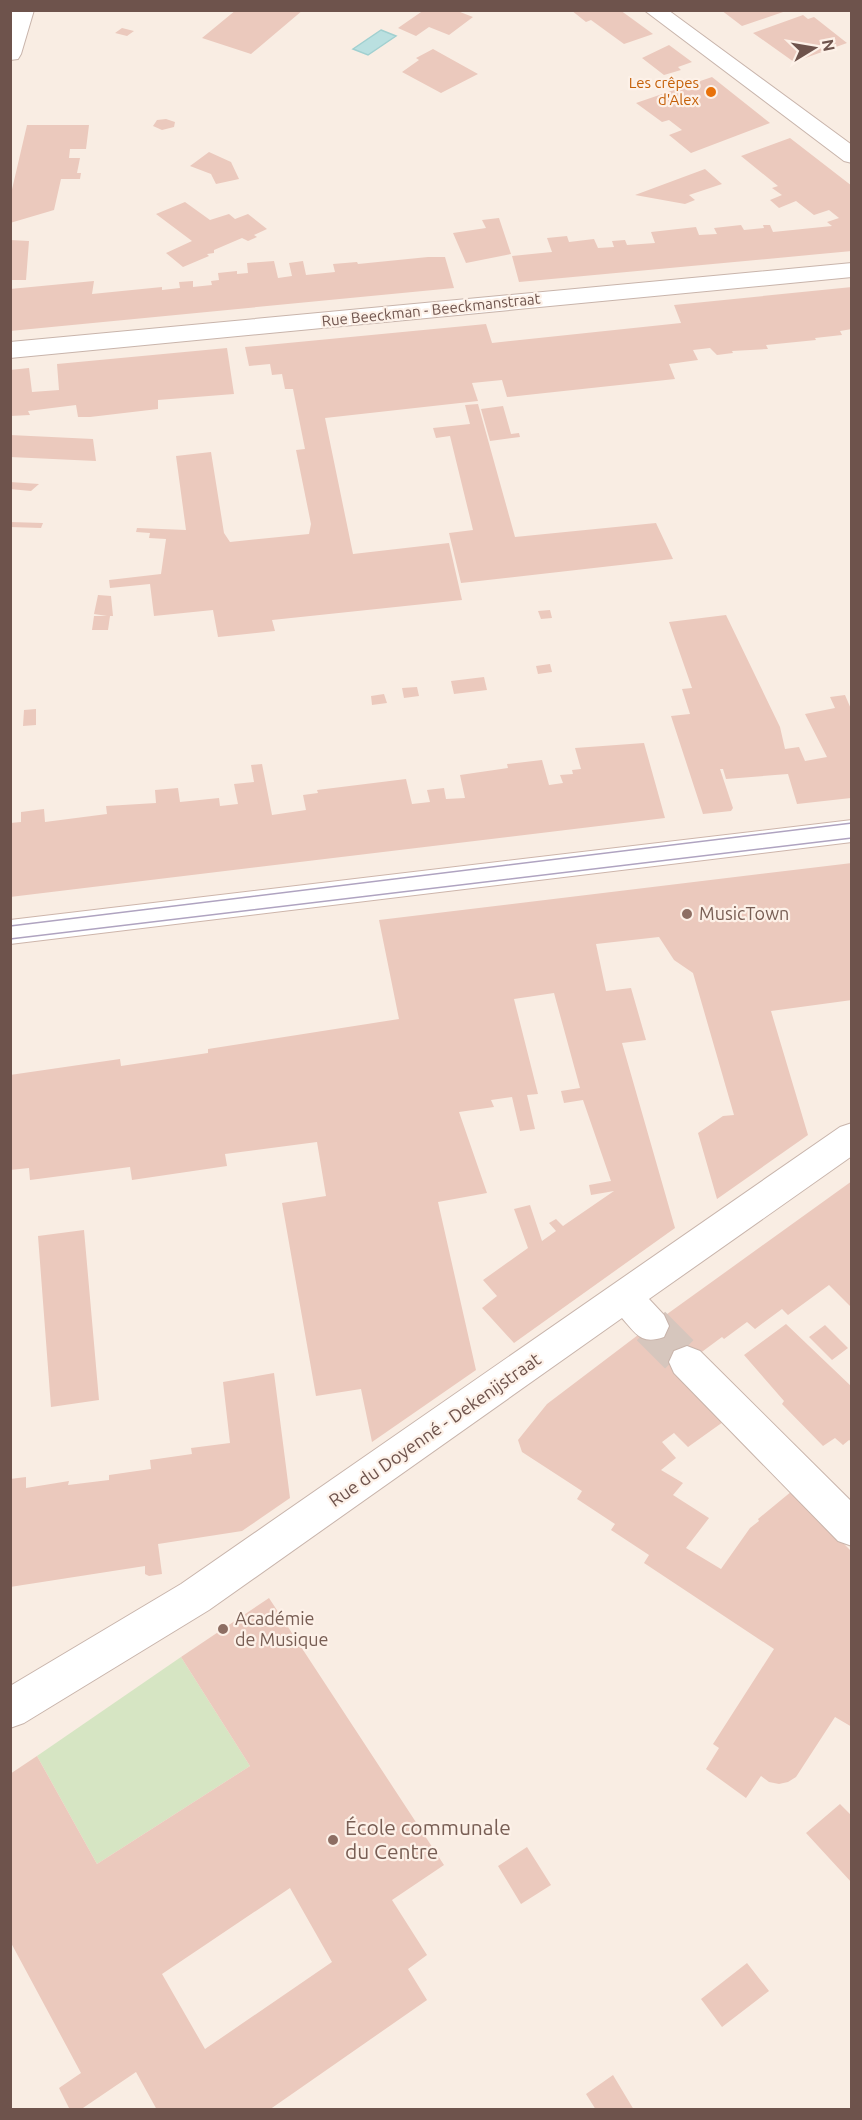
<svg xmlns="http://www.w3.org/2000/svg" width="862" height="2120" viewBox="0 0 862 2120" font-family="Ubuntu,sans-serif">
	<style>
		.green { fill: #d6e5c3 }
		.water { fill: #bae0e0; stroke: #a1d0d0; stroke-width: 1.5 }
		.building { fill: #ebc9bd; fill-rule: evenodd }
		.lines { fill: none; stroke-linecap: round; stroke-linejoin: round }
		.street-tunnel { stroke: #d6c6bd; stroke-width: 40; stroke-dasharray: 40 20; stroke-linecap: butt }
		.street-casing { stroke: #c8b4ab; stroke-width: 2 }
		.secondary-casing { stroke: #cdb5ab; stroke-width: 2 }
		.street { fill: #fff; fill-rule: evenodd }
		.secondary { fill: #fff; fill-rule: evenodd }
		.tram { stroke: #afa3c0; stroke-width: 1.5 }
		.food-dot { fill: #e8710a; stroke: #fdf1e8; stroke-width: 2 }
		.education-dot { fill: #8d6e63; stroke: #fdf1e8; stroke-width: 2 }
		.labels { text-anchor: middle; stroke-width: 4.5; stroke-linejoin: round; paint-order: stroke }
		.far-food-label { font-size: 15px; fill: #c56008; stroke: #fdf1e8; text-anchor: end }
		.far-street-label { font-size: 15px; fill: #6e534c; stroke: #fdf1e8 }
		.education-label { font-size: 18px; fill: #785e54; stroke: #fdf1e8; text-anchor: start }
		.street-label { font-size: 18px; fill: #6e534c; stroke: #fdf1e8 }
		.near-education-label { font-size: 21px; fill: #785e54; stroke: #fdf1e8; text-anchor: start }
	</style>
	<rect width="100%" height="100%" fill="#f9ede3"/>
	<path class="green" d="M181,1657L250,1766L97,1864L37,1756Z"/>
	<path class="water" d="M381,30L396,36L368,55L353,49Z"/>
	<path class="building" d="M236,10H303L251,54L202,38Z
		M424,10H455L473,17L449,35L429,27L416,36L398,28Z
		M571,10H620L653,34L624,44L591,20L586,22Z
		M721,10H786V11L742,26Z
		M803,15L808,19L814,17L847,43L794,62L753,33Z
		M122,28L134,31L127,36L115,33Z
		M669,45L692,62L678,67L681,70L664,75L642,58Z
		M433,49L478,74L441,93L402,72L419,60L416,58Z
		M712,77L770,123L691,153L669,135L682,130L669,120L662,122L636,103Z
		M166,119L175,122L174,127L162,130L153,126L157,120Z
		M27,125H89L86,149H70L69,158H80L77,173H81L80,179H61L54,210L10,223V198Z
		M790,138L852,186V251L519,282L512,256L552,252L547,238L567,236L569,242L594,239L598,248L614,247L612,241L625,240L627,245L655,243L651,232L696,227L699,235L717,234L714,228L741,225L744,230L764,228L763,225H770L773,232L832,226L827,222L839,218L829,210L814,215L796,201L779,208L770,200L782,195L772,188L778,186L741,156Z
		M209,152L231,162L239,179L216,184L211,174L190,166Z
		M705,169L722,184L689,195L695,200L685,204L635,195Z
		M185,202L210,220L229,214L235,219L248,214L267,229L254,235L257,237L248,241L242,238L214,250V253L207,254L209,256L183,267L166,253L192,241L156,214Z
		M499,218L511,254L466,263L453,233L486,228L482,220Z
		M10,240L29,241L26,280H10Z
		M428,257H445L454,288L10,331V289L94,281L92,294L162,287V290L180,288L179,282L193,281V287L212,285L211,281L219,280L218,273L237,271V274L248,273L247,263L274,261L278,278L292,276L289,263L303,261L306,275L335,272L333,264L357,262L358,264Z
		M852,287V329L840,331L842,335L815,338L816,340L766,345L768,349L732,351L733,353L717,355L710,348L693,350L698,360L669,364L675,379L507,397L502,380L472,383L478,401L325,418L353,554L449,543L462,600L272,620L275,631L218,637L213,610L154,616L150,584L110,588L109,580L161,574L166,539L149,538L150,533L136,532L137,528L186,530L176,456L211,452L224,533L230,542L309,534L311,524L296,450L305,449L293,389H285L282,374L272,375L270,364L249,366L245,347L486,324L492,343L681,323L674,305Z
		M227,348L234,394L158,400V409L90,417H78L76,405L28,411L30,415L10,416V370L29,368L32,392L59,390L57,364Z
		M478,404L515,537L656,523L673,559L461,583L449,533L473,530L450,436L436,438L433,428L470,424L465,405Z
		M503,406L511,434L519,433L520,437L490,441L481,409Z
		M10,435L93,439L96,461L10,457Z
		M10,482L39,484L31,491L10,489Z
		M10,522L43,523L41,528L10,527Z
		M98,595L111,596L113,616H110L108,630H92L94,616H107L94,614Z
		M550,610L552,618L541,619L538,611Z
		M726,615L780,727L785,749L799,747L805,761L827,757L805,714L835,708L830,697L845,695L851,709V798L797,804L788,774L726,779L723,769H720L733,808L731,811L703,814L671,716L690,714L682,689L692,688L669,622Z
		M550,664L552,672L538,674L536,666Z
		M484,677L487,690L454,694L451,681Z
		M417,687L419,696L404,698L402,688Z
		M384,694L387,703L372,705L371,696Z
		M36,709V725L23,726L24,710Z
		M644,743L665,818L10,897V823L21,822V812L44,809L45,822L107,814L106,806L156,803L155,790L178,788L180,802L219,798L220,806L238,804L234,784L254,782L251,765L262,764L272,815L306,810L303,795L318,793L317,790L406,779L412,804L430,802L427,790L444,788L446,799L465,798L460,775L508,768L507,764L542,760L549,785L563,783L560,775L573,774L572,770L581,769L575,748Z
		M852,863V1000L771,1011L808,1135L717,1199L698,1133L723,1116L734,1115L693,973L674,960L659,937L596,944L606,991L631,988L646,1040L622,1043L675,1228L514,1343L482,1308L497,1296L483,1280L528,1248L514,1209L530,1205L542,1241L556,1231L549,1223L556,1219L563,1226L614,1191L591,1195L589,1185L611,1181L583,1100L564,1103L561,1091L580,1088L554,993L514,999L538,1094L527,1095L535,1129L520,1131L512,1097L491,1100L494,1107L459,1112L487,1193L438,1202L476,1370L372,1442L361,1389L316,1396L282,1203L326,1196L317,1142L225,1154L227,1166L132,1180L130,1167L30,1180L29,1168L10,1170V1075L120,1059L121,1066L208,1053V1049L399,1019L379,920Z
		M852,1181V1308L829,1285L788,1315L782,1309L755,1329L747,1322L724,1339L722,1337L699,1354L723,1422L688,1447L674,1433L662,1442L676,1458L661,1470L683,1483L673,1495L709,1518L686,1548L721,1569L750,1528L759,1521L758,1519L792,1491L852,1552V1727L835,1717L796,1777L788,1782L779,1784L769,1782L761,1776L746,1798L706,1769L719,1748L713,1744L774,1649L644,1563L649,1555L611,1530L615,1524L577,1499L582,1491L522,1452L518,1440L547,1404L638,1335Z
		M84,1230L99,1400L51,1407L38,1236Z
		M786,1324L852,1387V1442L849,1440L843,1445L835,1438L823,1446L782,1404L784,1401L744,1355Z
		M825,1325L848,1348L832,1360L809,1337Z
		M274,1373L290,1498L242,1531L158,1544L162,1574L149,1576L145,1574V1566L10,1587V1479L26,1477V1488L69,1481L68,1485L109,1480V1475L151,1469L150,1460L192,1454L191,1448L230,1443L223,1382Z
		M269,1598L444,1865L392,1900L427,1955L408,1969L427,2000L269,2110H157L136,2072L80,2110H70L59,2088L81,2073L10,1941V1774L37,1756L97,1864L250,1766L181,1657ZM290,1888L332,1962L205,2049L162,1974Z
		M840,1804L852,1816V1883L806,1833Z
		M527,1847L551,1885L521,1904L498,1866Z
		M747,1963L769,1991L722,2027L701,1999Z
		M613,2075L634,2110H596L586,2094Z"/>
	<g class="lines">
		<path class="street-tunnel" d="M651,1326L687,1362"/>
		<defs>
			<path id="street" d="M12,10H34L21,54L18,59L10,60Z
				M644,10H668L852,145V163L844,161Z
				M852,263V277L10,358V342Z
				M852,1123V1156L649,1299L664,1315L669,1326L664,1337C641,1345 636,1334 622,1318L209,1610L24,1723L10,1728V1686L181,1584L840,1127Z
				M687,1346L700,1351L852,1502V1546L838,1541L674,1373L669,1362L674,1351Z"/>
			<path id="secondary" d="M852,820V842L10,944V920Z"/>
		</defs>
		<use href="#street" class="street-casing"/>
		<use href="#secondary" class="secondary-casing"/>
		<use href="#street" class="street"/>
		<use href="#secondary" class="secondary"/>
		<path class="tram" d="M10,926L852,823
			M10,939L852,838"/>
	</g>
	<circle class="food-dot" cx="711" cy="92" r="6"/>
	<g class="education-dot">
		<circle cx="687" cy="914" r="6"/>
		<circle cx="223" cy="1629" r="6"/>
		<circle cx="333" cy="1840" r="6"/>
	</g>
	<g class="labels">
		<g class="far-food-label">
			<text x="699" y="88">Les crêpes<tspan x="699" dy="17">d'Alex</tspan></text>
		</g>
		<g class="far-street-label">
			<text transform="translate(431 310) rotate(-6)" y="5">Rue Beeckman - Beeckmanstraat</text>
		</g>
		<g class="education-label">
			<text x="699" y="920">MusicTown</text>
			<text x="235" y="1625">Académie<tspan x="235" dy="21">de Musique</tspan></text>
		</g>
		<g class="street-label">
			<text transform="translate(435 1430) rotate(-35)" y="6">Rue du Doyenné - Dekenijstraat</text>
		</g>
		<g class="near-education-label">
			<text x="345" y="1835">École communale<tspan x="345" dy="24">du Centre</tspan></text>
		</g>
	</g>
	<rect width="862" height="2120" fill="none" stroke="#6e534c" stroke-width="24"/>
	<g transform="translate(814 48) rotate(79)" stroke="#fdf1e8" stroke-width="4.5" paint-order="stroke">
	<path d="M0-4.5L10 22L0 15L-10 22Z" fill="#6e534c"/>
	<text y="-9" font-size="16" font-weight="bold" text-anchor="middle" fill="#6e534c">N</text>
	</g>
</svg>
